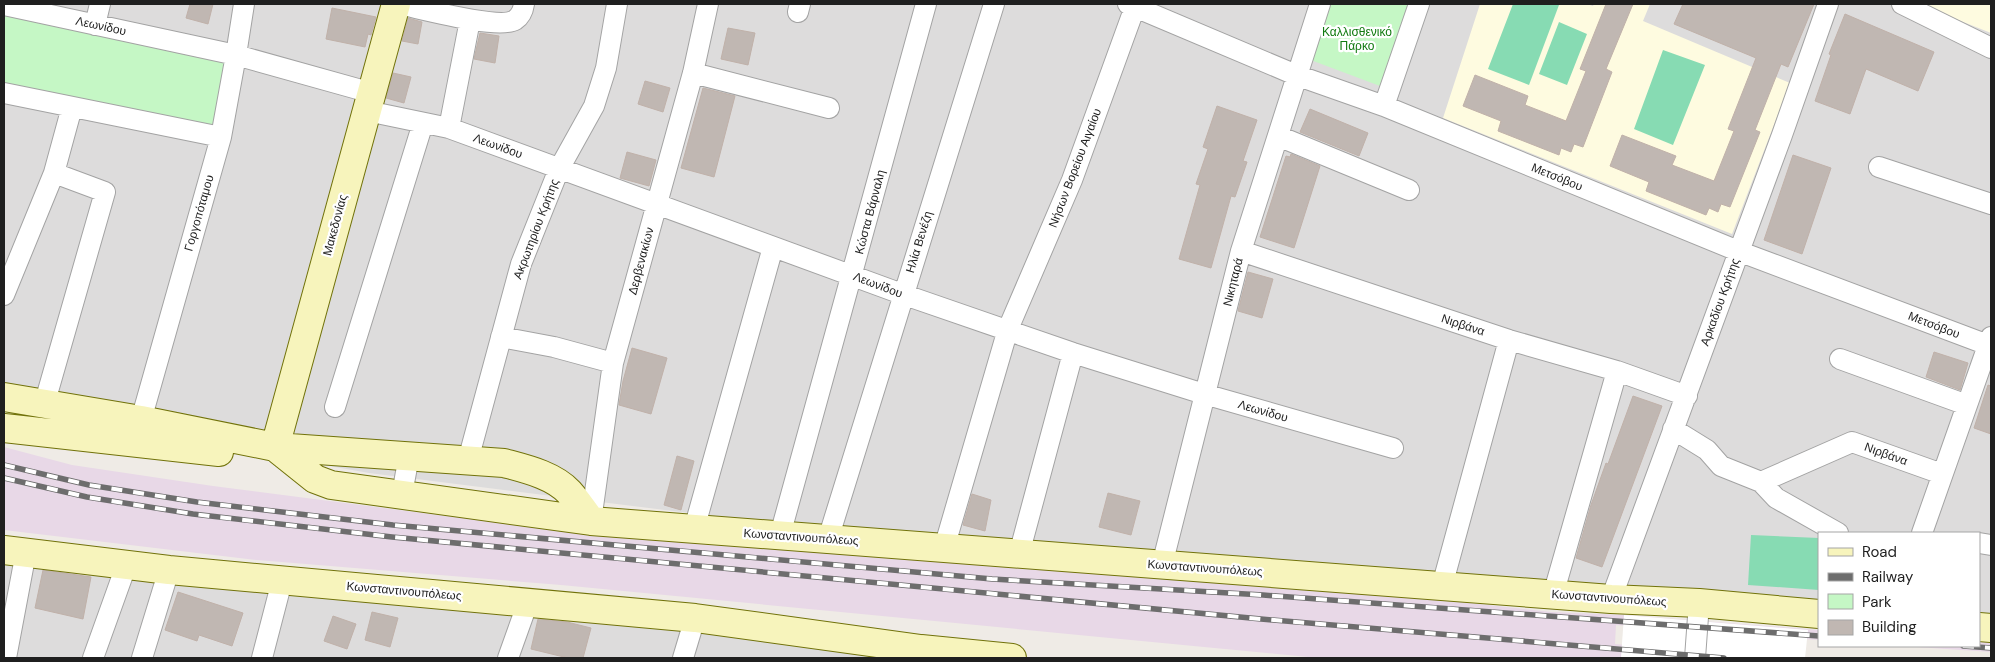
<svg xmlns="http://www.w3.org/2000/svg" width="1995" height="662" viewBox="0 0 1995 662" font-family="'DM Sans',sans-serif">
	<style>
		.residential { fill: #dddcdc }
		.industrial { fill: #e8d8e7 }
		.education { fill: #fefbe0 }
		.park { fill: #c5f7c5 }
		.pitch { fill: #87dbb3 }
		.pier { fill: #fff }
		.building { fill: #c0b7b2; stroke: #c0b1a9 }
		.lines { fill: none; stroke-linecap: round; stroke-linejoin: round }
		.street-casing { stroke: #a3a3a3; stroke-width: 22 }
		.secondary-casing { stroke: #71720a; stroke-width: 30 }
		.street { stroke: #fff; stroke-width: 20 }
		.secondary { stroke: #f7f4bc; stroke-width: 28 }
		.rail-casing { stroke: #6d6d6d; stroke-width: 5.5 }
		.rail { stroke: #fff; stroke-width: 4; stroke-dasharray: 11; stroke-linecap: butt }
		.labels { text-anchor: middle; stroke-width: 4.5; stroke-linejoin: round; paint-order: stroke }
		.street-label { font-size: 12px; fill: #1f1f1f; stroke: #fff }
		.park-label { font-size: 12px; fill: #117a10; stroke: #fff }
	</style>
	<rect width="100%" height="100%" fill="#efebe6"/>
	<path class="residential" d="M4,4H1991V614L1979,613V533H1819V601L753,521L369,473L4,408Z
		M4,559L966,658H4Z"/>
	<path class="industrial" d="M4,447L72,465L213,486L438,515L581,529L1416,597L1551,612L1624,615L1819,630V640L1616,625L1615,644L1781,658H1318L561,585L257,560L4,530Z
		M1979,641L1991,642V652L1902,646H1979Z"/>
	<path class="education" d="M1480,4H1587L1593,6L1594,4H1650L1643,21L1790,83L1732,234L1443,118Z
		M1918,4H1991V33Z"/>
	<path class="park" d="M1327,4H1408L1380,86L1308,59Z
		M4,14L227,61L213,128L4,84Z"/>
	<path class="pitch" d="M1513,4L1559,5L1529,85L1488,69Z
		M1559,22L1587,34L1567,85L1539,74Z
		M1663,50L1705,65L1673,145L1634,129Z
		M1751,535L1819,538V590L1748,585Z"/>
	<path class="pier" d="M1624,615L1808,630L1805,658H1621Z"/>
	<path class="building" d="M190,4H213L208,24L186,18Z
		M1606,4H1633L1606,69L1612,72L1583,147L1574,144L1571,152L1561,148L1559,155L1498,131L1501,121L1463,106L1475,75L1528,96L1525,105L1566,121L1586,71L1580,69Z
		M1683,4H1814L1788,67L1781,64L1755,130L1760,132L1730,207L1721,204L1718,212L1709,208L1706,215L1646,191L1649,182L1610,166L1622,135L1676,156L1672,165L1714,181L1734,131L1728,129L1756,58L1674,24Z
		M332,8L376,17L371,35L368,34L365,47L326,39Z
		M1845,14L1934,52L1918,91L1866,69L1850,114L1815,101L1831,55L1829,54Z
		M408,18L422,22L418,44L402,41Z
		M728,28L755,33L748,65L721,59Z
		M480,33L499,36L495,63L474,59Z
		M393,73L411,77L404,103L386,98Z
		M645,81L670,88L663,112L638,104Z
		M703,88L735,96L714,177L681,168Z
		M1217,106L1257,120L1243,161L1247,162L1235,197L1231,196L1211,268L1179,259L1200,185L1196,184L1208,149L1203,147Z
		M1310,109L1368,133L1359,156L1300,132Z
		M627,152L656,160L649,186L620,178Z
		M1291,154L1320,166L1294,248L1260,237L1286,156L1290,157Z
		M1793,155L1831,168L1802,254L1764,240Z
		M1248,272L1273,279L1262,318L1238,311Z
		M632,348L667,358L651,414L619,405L623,381Z
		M1934,352L1968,363L1960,390L1926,377Z
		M1988,385L1991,386V434L1974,428Z
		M1633,396L1662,406L1602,567L1576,558L1591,505L1606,463L1608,464Z
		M677,456L694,461L681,510L664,505Z
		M1108,493L1140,501L1131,535L1099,527Z
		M972,494L991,500L985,531L963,525Z
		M43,570L91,577L83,619L35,608Z
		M178,592L243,613L232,646L199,635L197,641L165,630Z
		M372,612L398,618L390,647L365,640Z
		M333,616L356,624L347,649L324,641Z
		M538,619L567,622L591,628L583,658H568L531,649Z"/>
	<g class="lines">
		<defs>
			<path id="street" d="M398,4C419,8 499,30 515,20C521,16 523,11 524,4
				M1128,4L1296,75L1384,106L1738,251L1988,345
				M1902,4L1991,48
				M4,5L236,55L372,93
				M798,12L800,4
				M95,25L100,4
				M693,73L829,108
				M4,93L221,137
				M1384,106L1419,4
				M367,111L449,128L902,294L1073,353L1204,394L1393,448
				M449,128L470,20
				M1278,136L1409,190
				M1879,167L1991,204
				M1241,251L1509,340L1617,371L1687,396
				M4,295L54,173L72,107
				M501,337L554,347L613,363
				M1840,359L1967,405
				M44,405L105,192L54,173
				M335,407L423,123
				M141,420L221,137L236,55L244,4
				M1673,429L1707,450L1721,466L1761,482L1852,442L1942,474
				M468,460L521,264L559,169L594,106L606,68L617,4
				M1761,482L1776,498L1838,533
				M402,494L409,456
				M591,521L613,363L693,73L708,4
				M694,529L773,247
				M1922,533L1991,337
				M780,535L926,4
				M828,539L994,4
				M1979,543L1991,545
				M944,548L1008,329L1072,180L1136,4
				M1019,554L1073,353
				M1162,565L1241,251L1320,4
				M1442,586L1509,340
				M1553,595L1617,371
				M1611,599L1782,135L1828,4
				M6,658L26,552
				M93,658L126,566
				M142,658L169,570
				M262,658L282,581
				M508,658L528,602
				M683,658L695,618
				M1695,658L1699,603"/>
			<path id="secondary" d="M4,397L141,420L275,447L504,463C526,469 553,475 569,492C577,501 584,511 591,521
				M4,428L219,452
				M275,447L315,479L331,485L591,521L1611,599L1699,603L1819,614
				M275,447L396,4
				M4,550L169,570L695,618L921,649L1012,658
				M1979,627L1991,628"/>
		</defs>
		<use href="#street" class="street-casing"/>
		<use href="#secondary" class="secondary-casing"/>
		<use href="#street" class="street"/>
		<use href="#secondary" class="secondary"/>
		<defs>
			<path id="rail" d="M4,465L89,485L197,502L393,525L992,579L1263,595L1819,636
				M4,478L87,497L193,514L392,537L1261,619L1724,658
				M1963,646L1991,648"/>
		</defs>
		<use href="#rail" class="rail-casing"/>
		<use href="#rail" class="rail"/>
	</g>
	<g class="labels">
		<g class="street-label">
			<text transform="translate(101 26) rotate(12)" y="4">Λεωνίδου</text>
			<text transform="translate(498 146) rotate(20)" y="4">Λεωνίδου</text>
			<text transform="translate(1075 168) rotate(-69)" y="4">Νήσων Βορείου Αιγαίου</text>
			<text transform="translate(1557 177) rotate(22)" y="4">Μετσόβου</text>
			<text transform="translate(870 212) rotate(-75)" y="4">Κώστα Βάρναλη</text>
			<text transform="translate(199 213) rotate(-74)" y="4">Γοργοπόταμου</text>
			<text transform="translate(335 225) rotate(-75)" y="4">Μακεδονίας</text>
			<text transform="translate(536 229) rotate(-69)" y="4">Ακρωτηρίου Κρήτης</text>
			<text transform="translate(919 242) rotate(-73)" y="4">Ηλία Βενέζη</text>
			<text transform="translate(641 261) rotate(-75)" y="4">Δερβενακίων</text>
			<text transform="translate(1233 282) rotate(-76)" y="4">Νικηταρά</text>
			<text transform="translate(878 285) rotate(21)" y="4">Λεωνίδου</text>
			<text transform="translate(1720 302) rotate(-70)" y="4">Αρκαδίου Κρήτης</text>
			<text transform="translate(1463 325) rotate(18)" y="4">Νιρβάνα</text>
			<text transform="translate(1934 325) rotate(21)" y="4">Μετσόβου</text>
			<text transform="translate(1263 411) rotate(16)" y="4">Λεωνίδου</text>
			<text transform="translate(1886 454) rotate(20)" y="4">Νιρβάνα</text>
			<text transform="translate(801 537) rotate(4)" y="4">Κωνσταντινουπόλεως</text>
			<text transform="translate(1205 568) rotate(4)" y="4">Κωνσταντινουπόλεως</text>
			<text transform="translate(404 591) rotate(5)" y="4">Κωνσταντινουπόλεως</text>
			<text transform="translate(1609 598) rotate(4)" y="4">Κωνσταντινουπόλεως</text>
		</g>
		<g class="park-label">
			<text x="1357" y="36">Καλλισθενικό<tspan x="1357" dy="14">Πάρκο</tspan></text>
		</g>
	</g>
	<rect width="1995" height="662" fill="none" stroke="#1f1f1f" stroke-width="10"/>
	<rect x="1818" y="532" width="162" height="115" fill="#ffffff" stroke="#a5a5a5"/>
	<rect x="1828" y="548" width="25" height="8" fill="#f7f4bc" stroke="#a5a5a5"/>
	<text x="1862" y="557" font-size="15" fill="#1f1f1f">Road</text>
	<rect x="1828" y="573" width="25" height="8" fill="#6d6d6d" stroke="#a5a5a5"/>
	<text x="1862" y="582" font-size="15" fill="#1f1f1f">Railway</text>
	<rect x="1828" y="594" width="25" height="15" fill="#c5f7c5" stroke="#a5a5a5"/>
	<text x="1862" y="607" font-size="15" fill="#1f1f1f">Park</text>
	<rect x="1828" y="620" width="25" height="15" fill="#c0b7b2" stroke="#a5a5a5"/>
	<text x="1862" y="632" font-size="15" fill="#1f1f1f">Building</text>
</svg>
